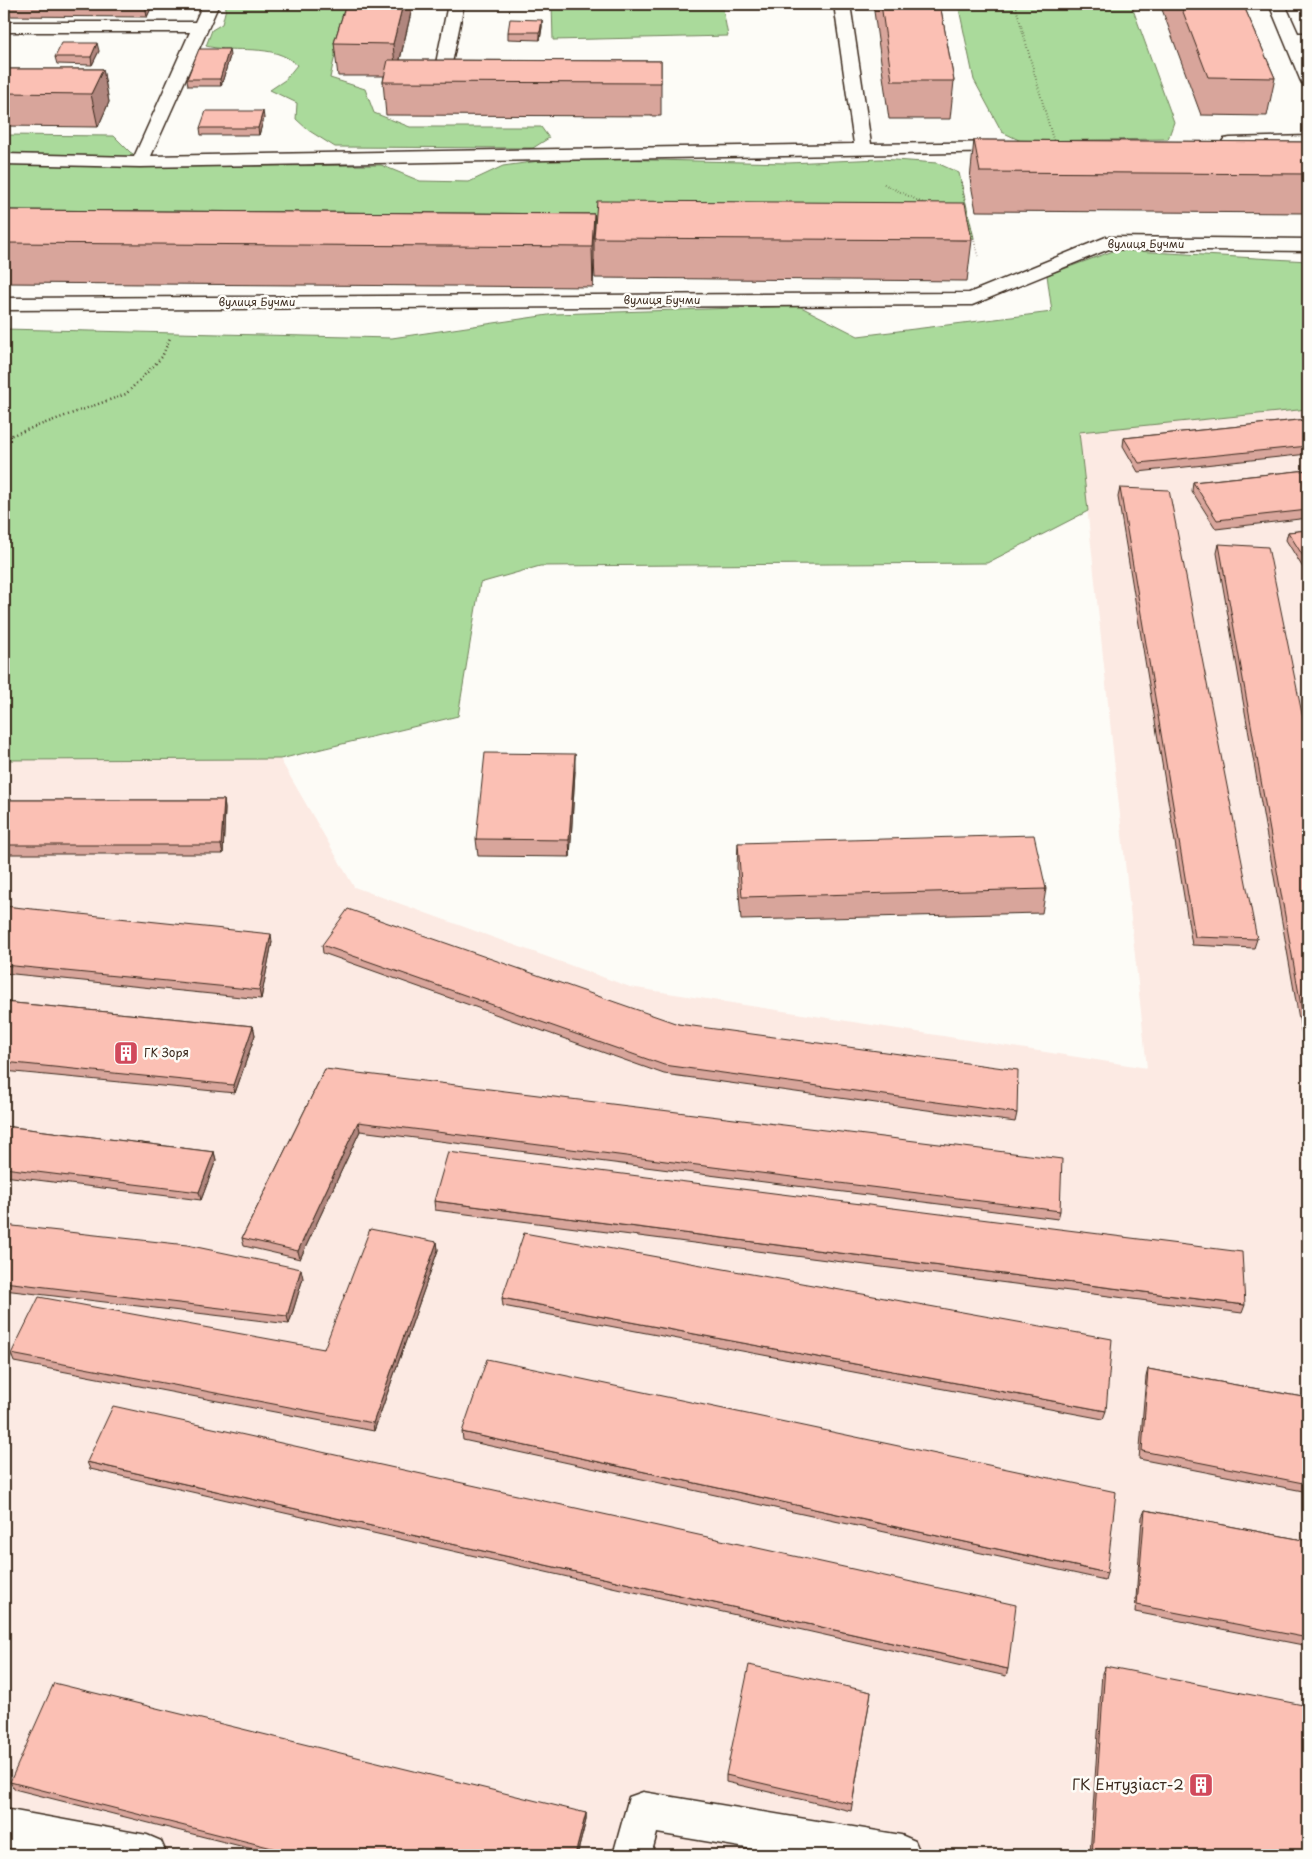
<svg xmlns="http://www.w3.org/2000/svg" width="1312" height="1859" viewBox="0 0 1312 1859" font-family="'Playpen Sans',sans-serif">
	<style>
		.built { fill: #fceae3 }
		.green { fill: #aada9b; stroke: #72825c }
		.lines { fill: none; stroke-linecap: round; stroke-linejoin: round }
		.service-casing { stroke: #3b2a1e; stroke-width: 3 }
		.minor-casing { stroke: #3b2a1e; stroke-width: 3 }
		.path-far1 { stroke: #3b2a1e; stroke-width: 2; stroke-dasharray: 0.5 2.5; stroke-linecap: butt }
		.path { stroke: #3b2a1e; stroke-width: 2.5; stroke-dasharray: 1 3; stroke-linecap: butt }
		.service { fill: #fdfcf7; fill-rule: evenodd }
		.minor { fill: #fdfcf7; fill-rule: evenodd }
		.wall { fill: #d8a59b; stroke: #3b2a1e }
		.shaded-wall { fill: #b0867e; stroke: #3b2a1e }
		.building { fill: #fbc0b4; stroke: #3b2a1e }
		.labels { text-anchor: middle; stroke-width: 5; stroke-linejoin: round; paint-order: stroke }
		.far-street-label { font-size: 11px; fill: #3b2a1e; stroke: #fdfcf7 }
		.poi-label { font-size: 12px; fill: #3b2a1e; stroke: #fdfcf7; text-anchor: start }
		.near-poi-label { font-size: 15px; fill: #3b2a1e; stroke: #fdfcf7; text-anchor: end }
	</style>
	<rect width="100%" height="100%" fill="#fdfcf7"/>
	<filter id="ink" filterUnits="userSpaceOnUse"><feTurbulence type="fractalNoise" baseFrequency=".02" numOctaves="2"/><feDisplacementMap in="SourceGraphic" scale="10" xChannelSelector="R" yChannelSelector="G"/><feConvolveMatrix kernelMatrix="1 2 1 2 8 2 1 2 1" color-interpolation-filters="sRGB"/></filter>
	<g filter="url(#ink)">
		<path class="built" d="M1308,409V1855H4V760L280,759L354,887L630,987L1147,1068L1079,432Z"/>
		<path class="green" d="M225,4H346L330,78L365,89L374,113L410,127H541L549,138L533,148L335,147L308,130L296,119L297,103L270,90L285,80L297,65C273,42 236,54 206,46L212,30L222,24L226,8Z
			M552,4H722L728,36L553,40Z
			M958,4H1131L1174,122L1168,139L1021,141L1002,132L974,80Z
			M4,135L114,136L130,152L153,167L381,165L420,181L469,182L503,166L561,158L788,163L881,159L937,163L959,173L974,238L739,236L4,243Z
			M1116,250L1308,261V409L1079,432L1088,511L987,563L540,566L480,583L458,716L280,759L4,760V329L392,338L555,314L799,306L858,336L1052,312L1047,275Z"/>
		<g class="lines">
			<defs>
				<path id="service" d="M203,4H219L151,156L854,144L834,4H850L871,144L1012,142L1018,143L1021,147L1018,151L1012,152L140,167L4,164V154L134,157L190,32H4V22H195Z
					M448,4H464L450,73L448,77H436L434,73Z
					M1269,4H1285L1298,33H1308V43H1302L1308,59V84L1302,83L1300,79Z
					M1308,136V146L1230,148L1224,147L1221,143L1224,139L1230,138Z
					M643,1792L901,1835L915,1841L921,1855H788L657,1833L651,1855H613L629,1797Z
					M4,1809L147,1835L161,1841L167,1855H45L4,1847Z"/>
				<path id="minor" d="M1106,237L1308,239V251L1109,249L972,305L4,310V298L969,293Z"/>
			</defs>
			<use href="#service" class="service-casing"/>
			<use href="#minor" class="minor-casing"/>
			<path class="path-far1" d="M1015,4L1054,143
				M961,182L965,205
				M884,184L925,204
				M968,218L979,258"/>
			<path class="path" d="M4,438L126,394L162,357L170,338"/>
			<use href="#service" class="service"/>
			<use href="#minor" class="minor"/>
		</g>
		<path class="wall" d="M4,4H153L147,17L4,16Z
			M346,4H413L400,60L661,61V116L386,115L383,82L384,76H338L334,43Z
			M873,4H940L954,81L950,119H889Z
			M1160,4H1243L1275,78L1267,116L1201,115Z
			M1308,4V16L1306,12Z
			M542,20V27L540,40L508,39V32Z
			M99,51L92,65L57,64L55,57Z
			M230,56L221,86H188L187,79Z
			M4,69H103L109,102L98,127L4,126Z
			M264,118L259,135H201L200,128Z
			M974,140L1308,142V213L976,211L970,179Z
			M4,210L594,214V232L972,240L967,281L595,278L594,261L593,287L4,283Z
			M1308,419V454L1138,472L1123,446L1124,438Z
			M1308,470V518L1216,529L1192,491L1193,482Z
			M1120,488L1257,939L1254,948L1192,945L1118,497Z
			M1308,530V576L1286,540L1288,532Z
			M1219,544L1308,743V1064H1307L1217,553Z
			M575,771L570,857L478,856L476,839Z
			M4,800H224L225,809L223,854H4Z
			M738,843L1046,889L1042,913L741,920L737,867Z
			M4,906L272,942L261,999L4,973Z
			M322,945L678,1024L1017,1113L1015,1122L664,1074L323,953Z
			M4,1002L253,1026L255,1035L235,1093L4,1071Z
			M325,1069L1060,1211L1058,1219L360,1131L300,1259L244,1246L242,1238Z
			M4,1126L214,1152L216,1160L201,1200L4,1176Z
			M434,1201L1245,1305L1242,1313L435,1210Z
			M4,1225L303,1278L289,1324L4,1290Z
			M437,1242L438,1250L374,1431L14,1362L11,1354L324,1349Z
			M502,1298L1106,1411L1103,1419L503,1306Z
			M1148,1369L1308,1398V1492L1139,1459L1146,1377Z
			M462,1432L1107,1573L1105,1580L463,1440Z
			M87,1462L1008,1669L1006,1676L90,1469Z
			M1145,1510L1308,1541V1646L1135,1612L1142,1517Z
			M1105,1666L1308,1855H1090L1102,1673Z
			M871,1692L851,1811L726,1782V1775Z
			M10,1782L586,1813V1820L577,1855H276L14,1789Z"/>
		<path class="shaded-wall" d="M145,4H153L147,17Z
			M403,4H413L396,76L393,44Z
			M542,20V27L540,40V32Z
			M97,43L99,51L92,65L91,57Z
			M229,49L230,56L221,86L220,79Z
			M103,69L109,102L98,127L91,94Z
			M263,111L264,118L259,135L258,128Z
			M594,214V261L593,287L592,247Z
			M575,754V771L570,857L569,840Z
			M224,800L225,809L223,854L221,845Z
			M271,934L272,942L261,999L259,990Z
			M253,1026L255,1035L235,1093L233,1085Z
			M358,1122L360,1131L300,1259L298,1251Z
			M214,1152L216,1160L201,1200L199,1192Z
			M437,1242L438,1250L374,1431L373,1423Z
			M301,1269L303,1278L289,1324L287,1316Z
			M586,1813V1820L577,1855H575Z"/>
		<path class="building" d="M346,4H403L393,44L334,43Z
			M881,4H940L954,81H892Z
			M1180,4H1243L1275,78L1208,77Z
			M510,19L542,20L540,32H508Z
			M62,43H97L91,57H55Z
			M199,49H229L220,79H187Z
			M388,60L661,61V83L383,82Z
			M4,69H103L91,94L4,93Z
			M206,111H263L258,128H200Z
			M974,140L1308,142V174L980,172Z
			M597,201L965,203L972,240L594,238Z
			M4,210L594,214L592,247L4,243Z
			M1308,419V446L1139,463L1124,438Z
			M1308,470V510L1217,520L1193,482Z
			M1120,488L1169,490L1257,939L1195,937Z
			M1308,530V564L1288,532Z
			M1219,544L1268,547L1308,743V1045Z
			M485,753L575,754L569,840L476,839Z
			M4,800H224L221,845H4Z
			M1034,835L1046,889L742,897L738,843Z
			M4,906L271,934L259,990L4,965Z
			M348,909L678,1024L1018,1070L1017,1113L664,1065L322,945Z
			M4,1002L253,1026L233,1085L4,1062Z
			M325,1069L1062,1159L1060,1211L358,1122L298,1251L242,1238Z
			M4,1126L214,1152L199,1192L4,1168Z
			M448,1152L1242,1252L1245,1305L434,1201Z
			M4,1225L187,1245L301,1269L287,1316L4,1282Z
			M370,1229L437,1242L373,1423L11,1354L39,1297L324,1349Z
			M524,1233L1112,1339L1106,1411L502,1298Z
			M487,1359L1116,1492L1107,1573L462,1432Z
			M1148,1369L1308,1398V1484L1142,1451Z
			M113,1406L1016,1605L1008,1669L87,1462Z
			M1145,1510L1308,1541V1638L1137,1605Z
			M749,1665L871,1692L852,1804L726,1775Z
			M1105,1666L1308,1706V1855H1092Z
			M54,1683L586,1813L575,1855H300L10,1782Z"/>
	</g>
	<defs>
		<symbol id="building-square" viewBox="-11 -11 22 22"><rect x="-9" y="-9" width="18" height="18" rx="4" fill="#d1495b" stroke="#fdfcf7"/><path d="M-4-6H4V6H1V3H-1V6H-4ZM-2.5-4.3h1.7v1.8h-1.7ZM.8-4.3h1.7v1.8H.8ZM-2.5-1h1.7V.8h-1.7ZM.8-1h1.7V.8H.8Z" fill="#fff"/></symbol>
	</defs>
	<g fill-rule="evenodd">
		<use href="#building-square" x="112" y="1039" width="28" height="28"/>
		<use href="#building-square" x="1187" y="1771" width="28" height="28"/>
	</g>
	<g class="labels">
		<g class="far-street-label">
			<text x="1146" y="248">вулиця Бучми</text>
			<text x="662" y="304">вулиця Бучми</text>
			<text x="257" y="306">вулиця Бучми</text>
		</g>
		<g class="poi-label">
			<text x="144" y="1057">ГК Зоря</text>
		</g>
		<g class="near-poi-label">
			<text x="1184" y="1790">ГК Ентузіаст-2</text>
		</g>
	</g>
	<rect width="1312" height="1859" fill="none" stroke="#fdfcf7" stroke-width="20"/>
	<rect x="10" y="10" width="1292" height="1839" fill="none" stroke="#3b2a1e" stroke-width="2" filter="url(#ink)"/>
</svg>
